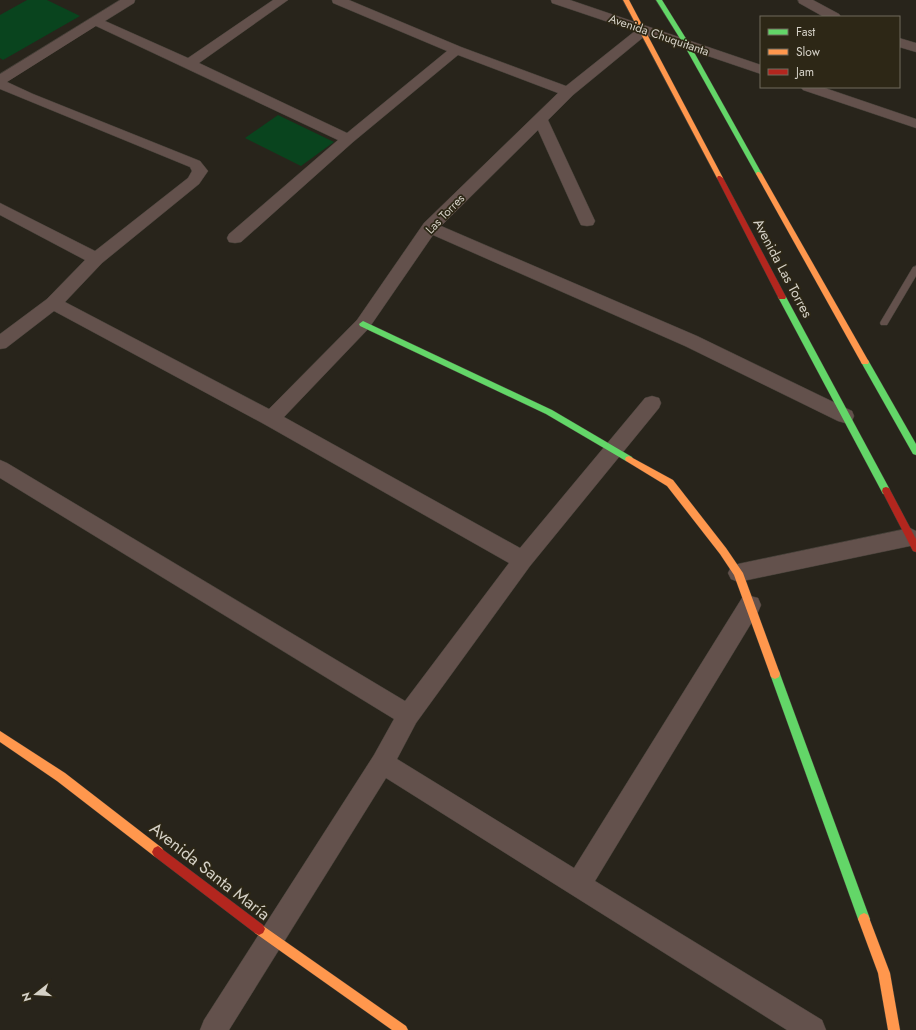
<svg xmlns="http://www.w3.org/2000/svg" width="916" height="1030" viewBox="0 0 916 1030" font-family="Jost,sans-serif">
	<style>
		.green { fill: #09441e }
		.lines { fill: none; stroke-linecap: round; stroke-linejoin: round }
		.lane-casing { stroke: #433f37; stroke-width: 1 }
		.street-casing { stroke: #433f37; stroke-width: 1 }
		.fast-casing { stroke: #433f37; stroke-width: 1 }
		.slow-casing { stroke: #433f37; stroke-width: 1 }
		.jam-casing { stroke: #433f37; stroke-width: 1 }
		.lane { fill: #63514c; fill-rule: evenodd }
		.street { fill: #63514c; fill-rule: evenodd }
		.fast { fill: #63d668; fill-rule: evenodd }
		.slow { fill: #ff974d; fill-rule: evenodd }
		.jam { fill: #b3261e; fill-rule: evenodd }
		.labels { text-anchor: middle; stroke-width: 3.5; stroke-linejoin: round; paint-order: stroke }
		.far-street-label { font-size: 12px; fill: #d5d1c7; stroke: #2d2716 }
		.street-label { font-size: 14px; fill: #d5d1c7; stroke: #2d2716 }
		.near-street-label { font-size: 17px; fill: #d5d1c7; stroke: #2d2716 }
	</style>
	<rect width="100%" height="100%" fill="#28241b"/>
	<path class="green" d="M27,0H47L80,16L3,60L0,58V15Z
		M278,115L334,142L301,166L245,138Z"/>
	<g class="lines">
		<defs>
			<path id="lane" d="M916,266V276L887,325H881L880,323L881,321L913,267Z"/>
			<path id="street" d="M120,0H135L134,3L105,21L188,58L273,0H288L199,63L347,133L447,51L333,3L332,0H349L461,47L566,86L635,31L552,3L551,0H570L761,65V74L646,35L573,95L548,120L595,221L593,225L587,226L581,225L579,221L538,130L441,226L697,336L852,411L854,416L852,421L845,423L838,421L685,346L433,235L369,328L284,417L520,548L645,398L652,396L659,398L661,403L659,408L530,566L416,723L397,759L574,868L742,598L750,596L758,598L761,605L758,612L595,881L822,1020L826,1030H787L386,778L229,1030H200L204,1020L374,755L394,719L0,478V460L7,463L405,701L509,563L264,424L54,311L6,348L0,349V334L47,299L85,260L0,215V203L95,251L188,178L192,171L190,167L0,89V74ZM96,26L338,140L229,234L227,238L229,242L235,243L241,242L353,142L458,55L558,93L424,223L357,320L269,409L65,302L102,263L199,184L208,171L200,161L33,94L7,82Z
				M798,0H813L839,14L841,17H824L799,3Z
				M899,38L916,43V52L899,47Z
				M801,87H822L916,119V128L803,90Z
				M910,528L916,531V543L910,546L738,582L731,579L728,573L731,567L738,564Z"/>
			<path id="fast" d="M656,0H662L690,45L762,174L761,176H759L756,174L684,45Z
				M782,294L786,297L889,488L890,491L889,494H883L778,297Z
				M363,321L552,410L632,457L633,459L632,461H626L546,414L360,326L359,324Z
				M865,359L868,360L916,444V455L913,454L861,362Z
				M775,669L779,671L780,674L870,919L868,923L864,925L860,923L858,919L770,674L771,671Z"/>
			<path id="slow" d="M623,0H629L723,178L722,180H720L717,178Z
				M757,172H759L762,174L869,362L868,364H862L756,174Z
				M629,456L673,480L726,548L743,573L780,674L779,677L775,679L771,677L770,674L734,575L720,554L667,486L626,461L625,459L626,457Z
				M0,731L65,773L162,848L164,852L162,856L158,858L154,856L57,781L0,742Z
				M864,913L868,915L890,973L900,1030H888L878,973L858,919L860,915Z
				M259,923L406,1026L408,1030H392L255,933L253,929L255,925Z"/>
			<path id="jam" d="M718,176H720L723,178L786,297L785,299H779L778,297L717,178Z
				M886,487L889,488L916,539V552L913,551L882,491L883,488Z
				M158,846L263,925L265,929L263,933L259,935L255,933L154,856L152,852L154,848Z"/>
		</defs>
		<use href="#lane" class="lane-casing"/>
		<use href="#street" class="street-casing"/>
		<use href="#fast" class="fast-casing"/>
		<use href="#slow" class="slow-casing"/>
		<use href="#jam" class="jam-casing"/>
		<use href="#lane" class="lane"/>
		<use href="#street" class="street"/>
		<use href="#fast" class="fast"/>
		<use href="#slow" class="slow"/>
		<use href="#jam" class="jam"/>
	</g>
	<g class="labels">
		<g class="far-street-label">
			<text transform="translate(659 35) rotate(19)" y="4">Avenida Chuquitanta</text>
			<text transform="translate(445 214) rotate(-46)" y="4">Las Torres</text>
		</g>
		<g class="street-label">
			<text transform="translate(783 268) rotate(62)" y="5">Avenida Las Torres</text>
		</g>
		<g class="near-street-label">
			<text transform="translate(210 871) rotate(38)" y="6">Avenida Santa María</text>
		</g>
	</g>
	<rect x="760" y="16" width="140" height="72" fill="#2d2716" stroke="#706b5d"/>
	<rect x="768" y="29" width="20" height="6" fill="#63d668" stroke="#706b5d"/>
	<text x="796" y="36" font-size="12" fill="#d5d1c7">Fast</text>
	<rect x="768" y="49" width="20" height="6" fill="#ff974d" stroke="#706b5d"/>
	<text x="796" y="56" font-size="12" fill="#d5d1c7">Slow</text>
	<rect x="768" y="69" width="20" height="6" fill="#b3261e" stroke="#706b5d"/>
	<text x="796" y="76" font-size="12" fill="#d5d1c7">Jam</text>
	<g transform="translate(36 994) rotate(253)" stroke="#2d2716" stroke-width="3" paint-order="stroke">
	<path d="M0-3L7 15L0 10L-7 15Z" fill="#d5d1c7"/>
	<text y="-6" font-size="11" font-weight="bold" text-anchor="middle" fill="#d5d1c7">N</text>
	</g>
</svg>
